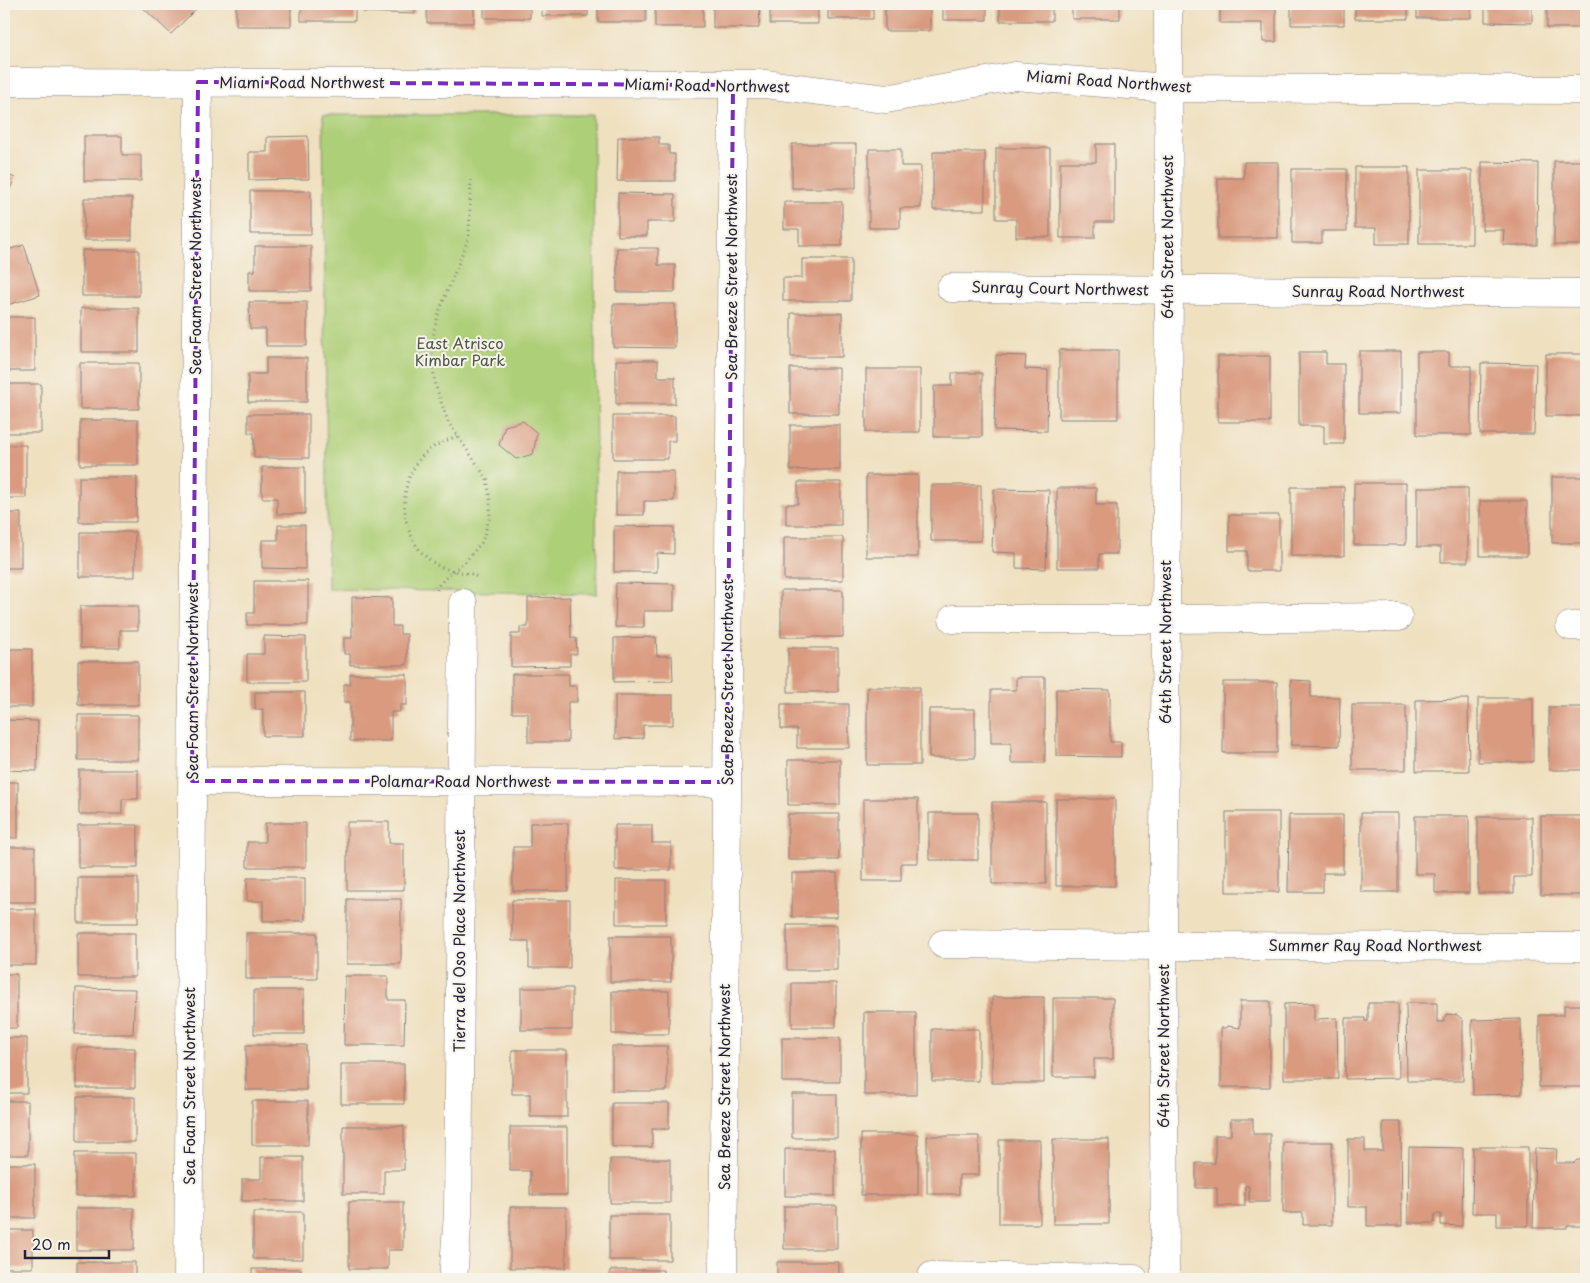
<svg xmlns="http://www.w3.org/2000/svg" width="1590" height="1283" viewBox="0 0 1590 1283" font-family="'Playpen Sans',sans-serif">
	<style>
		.green { fill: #adcf77; stroke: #687859 }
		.building { fill: #d99a7f }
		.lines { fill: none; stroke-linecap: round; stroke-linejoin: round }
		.street-casing { stroke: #88817e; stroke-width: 29 }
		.secondary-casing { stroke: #88817e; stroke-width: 29 }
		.path { stroke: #88817e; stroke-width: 3; stroke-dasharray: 1 4; stroke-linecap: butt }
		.street { stroke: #fff; stroke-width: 28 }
		.secondary { stroke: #fff; stroke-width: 28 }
		.marked { fill: none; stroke: #7b2cbf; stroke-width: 4; stroke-dasharray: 10 6; stroke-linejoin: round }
		.labels { text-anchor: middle; stroke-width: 4; stroke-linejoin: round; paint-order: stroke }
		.street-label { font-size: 15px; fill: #22223b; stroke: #f7f3e8 }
		.park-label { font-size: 15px; fill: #4c564d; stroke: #f7f3e8 }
	</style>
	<rect width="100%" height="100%" fill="#f7f3e8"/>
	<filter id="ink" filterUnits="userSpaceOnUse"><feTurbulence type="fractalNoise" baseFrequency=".02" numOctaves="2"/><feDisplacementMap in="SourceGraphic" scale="10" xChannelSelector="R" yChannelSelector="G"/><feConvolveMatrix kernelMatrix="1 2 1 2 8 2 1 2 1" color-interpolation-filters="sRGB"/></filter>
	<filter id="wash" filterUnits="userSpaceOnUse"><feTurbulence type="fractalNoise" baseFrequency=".0096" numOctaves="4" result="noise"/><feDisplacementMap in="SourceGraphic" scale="20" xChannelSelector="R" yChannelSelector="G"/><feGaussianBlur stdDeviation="1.12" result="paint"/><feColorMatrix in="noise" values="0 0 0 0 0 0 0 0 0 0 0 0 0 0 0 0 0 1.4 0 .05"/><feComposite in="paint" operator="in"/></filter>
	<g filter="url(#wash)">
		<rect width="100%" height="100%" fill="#efe0c0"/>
		<path class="green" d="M323,115H593L597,594L328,589Z"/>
		<g id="blocks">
			<path class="building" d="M139,4H201L171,34Z
				M236,4H291V26H236Z
				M301,4H355V21H301Z
				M363,4H415V14L363,12Z
				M427,4H474V23H427Z
				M484,4H530V18H484Z
				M542,4H588V16H542Z
				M598,4H646V22H598Z
				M655,4H703V27H655Z
				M713,4H760L759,28H713Z
				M770,4H818V24H770Z
				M828,4H873V19H828Z
				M885,4H930V31H885Z
				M943,4H987V20H943Z
				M1000,4H1052V21H1000Z
				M1072,4H1120V19H1072Z
				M1220,4H1276V42H1263V23H1220Z
				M1291,4H1344V25H1291Z
				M1355,4H1408V19H1355Z
				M1417,4H1471V18H1417Z
				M1485,4H1532V23L1485,22Z
				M1547,4H1586V28H1547Z
				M84,136H122V155H141V181H84Z
				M308,136L309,179L249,180V152H267V137Z
				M618,137H659V145H669V154H675V181H617Z
				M792,144H856V188H792Z
				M1096,144H1114V222H1095V238H1060V162H1096Z
				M996,148H1050V237H1016V219H996Z
				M869,149H901V166H921V208H900V228H869Z
				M933,152H985V210H933Z
				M1554,161H1586V245H1554Z
				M1244,162H1278V238H1218V178H1244Z
				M1482,162L1538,163L1537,245H1503L1504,230H1482Z
				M1355,167H1409V244H1376V228H1355Z
				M1292,169H1347V231H1322V243H1292Z
				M1419,170H1472V244H1419Z
				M4,173L15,178L4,202Z
				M250,191H311V234H250Z
				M618,193L675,194V222H647V236H618Z
				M84,198H132V240H84Z
				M784,202H842V246H799V229H784Z
				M24,245L40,295L4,306V251Z
				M255,246H311V291H249V271H255Z
				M617,248H658V265H675V292H617Z
				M82,250H139V296H82Z
				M802,259H851V301H783V278H802Z
				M249,302H307V346H266V329H250Z
				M613,304H675V348L613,347Z
				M81,308H139V352H81Z
				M791,313H842V357H791Z
				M4,317H35V371H4Z
				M1059,350H1118V419H1059Z
				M1359,351H1401V413H1359Z
				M1299,352H1326V364H1344V444H1324V426H1299Z
				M1417,352H1449V366H1471V435H1417Z
				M1546,354H1586V416H1546Z
				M996,355L1026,356L1025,369L1048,370L1047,431L994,430Z
				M1218,356H1270V422H1218Z
				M266,358H307V402H248V374H266Z
				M616,360H658V377H675V404H616Z
				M80,363H139V409H80Z
				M1481,363L1536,364L1534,434H1480Z
				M790,368H839V414H790Z
				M866,369H920V432H866Z
				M952,373H982V437H934V386H952Z
				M4,384H41V433H4Z
				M248,414H309V458H254V433H248Z
				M613,416H675V441H668V459H613Z
				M80,420H138V465H80Z
				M523,421L537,433L533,454L516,459L499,445L505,426Z
				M790,425H840V470H790Z
				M4,445H26V498H4Z
				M262,467H305V514H277V498H262Z
				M616,471H674V501H644V515H616Z
				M866,475H918V557H866Z
				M79,477H137L136,522H79Z
				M1552,477H1586V543H1552Z
				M798,482H841V525H786V504H798Z
				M1354,483H1406V545H1354Z
				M931,485H981V541H931Z
				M1291,487H1344V556H1291Z
				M1057,488H1096V505H1117V554H1099V568H1057Z
				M1417,488H1468V562H1441V547H1417Z
				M994,489L1049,490L1046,569L1016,568V553L992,552Z
				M1480,501H1527V556H1480Z
				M4,513H21V568H4Z
				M1229,515H1279V571H1247V551H1229Z
				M278,525H305V569L262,568V540H278Z
				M614,526L674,527V554L657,553V572H614Z
				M80,532H135V577H80Z
				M784,537H843V580H784Z
				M254,581H308V625H247V613H254Z
				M616,583L674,584V611H644V627H615Z
				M781,590H843V637H781Z
				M352,597L392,598V626H400V634H407V665H350V654H344V638H352Z
				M570,597L571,638H576L577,654H570V666L511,667V634H520V627H528V598Z
				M80,606H138V630H120V648H80Z
				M264,636L306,637V682H247V654H264Z
				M656,637L657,656H672L673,681L614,682V638Z
				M788,648H838V692H788Z
				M4,649H32V707H4Z
				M78,661H138V705H78Z
				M350,674H407V705H400V712H391V741H350V702H344V684H350Z
				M512,674H569V686H577V702H568V742H528V713H512Z
				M1016,677H1045V763H1011V743H991V690H1016Z
				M1291,680L1311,681V697H1340L1339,746L1291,745Z
				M1223,682H1277V753H1223Z
				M867,687H920V765H867Z
				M1056,689L1110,690V742H1121V757L1056,756Z
				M255,692H305V736H263V709H255Z
				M615,695H673V725H643V738L615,739Z
				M1478,698H1533V762H1478Z
				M1468,699L1469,771H1416V700Z
				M781,704H849V748H797V729H781Z
				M1352,705H1406V770H1352Z
				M1549,707H1586V770H1549Z
				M929,709H975V758H929Z
				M78,715H138V760H78Z
				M4,720L38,721L37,771L4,770Z
				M788,760H840V805H788Z
				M79,770H138V799H122V814H79Z
				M4,782H18V838H4Z
				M863,799H918V863H901V881H863Z
				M1056,799H1115V886H1056Z
				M992,802H1046V884H992Z
				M1226,812H1279V892H1226Z
				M929,813H978V860H929Z
				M1361,813H1398V892H1361Z
				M788,814H839V860H788Z
				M1289,815H1343V873H1323V892H1288Z
				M1415,816H1469V893H1435V874H1415Z
				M1541,816H1586V895H1541Z
				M1478,817H1532V877H1514V893H1478Z
				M347,822H389V843H404V890H347Z
				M265,823H306V867H247V842H265Z
				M530,823H568V891H513V847H530Z
				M78,825H138V868H78Z
				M615,825H652V843H671V870H615Z
				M4,847H35V902H4Z
				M792,873H837V917H792Z
				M78,878H138V923H78Z
				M247,878H305V921H263V901H247Z
				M616,880H666V924H616Z
				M347,899H401V964H347Z
				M512,900H570V968H529V941H512Z
				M4,909H36V965H4Z
				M787,925H837V970H787Z
				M78,933H135V977H78Z
				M246,933H317V979H246Z
				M610,936H671V982H610Z
				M4,974H17V1028H4Z
				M345,976H388V1000H405L404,1045H344Z
				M792,983H836V1027H792Z
				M76,988L135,989L133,1034H75Z
				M521,988H572V1030H521Z
				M254,990H304V1034H254Z
				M612,991H669V1034H612Z
				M992,997H1044V1083H992Z
				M1053,998H1113V1059H1094V1077H1053Z
				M1240,1001H1270V1087H1221V1028H1225L1227,1026L1240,1028Z
				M1314,1003V1021H1318V1019L1337,1018L1338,1079H1284V1004Z
				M1368,1003H1398L1399,1078L1345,1079V1018H1365V1021H1368Z
				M1406,1003H1437V1022H1444V1018L1448,1014L1457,1015L1463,1020V1081H1407Z
				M1564,1005H1586V1087H1539V1015H1564Z
				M864,1012H916V1095H864Z
				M1521,1019L1522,1094L1473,1095L1472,1020Z
				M932,1029H979V1081H932Z
				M4,1038H27V1093H4Z
				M782,1038H840V1082H782Z
				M246,1045H306V1090H246Z
				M612,1046H667V1091H612Z
				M77,1048H135V1088H77Z
				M512,1050H567V1117H530V1094H512Z
				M341,1064H404V1104H341Z
				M792,1094H837V1138H792Z
				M77,1097H135V1142H77Z
				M4,1101H28V1155H4Z
				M252,1101H308V1145H252Z
				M612,1103H669V1129H652V1147H612Z
				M1231,1119H1253V1134H1270V1202H1249V1186H1245V1206H1217V1188H1196V1163H1215V1135H1231Z
				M1383,1122H1401L1402,1226H1367V1207H1348V1139H1365V1151H1383Z
				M343,1126H404V1170H384V1194H343Z
				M510,1127H567V1195H530V1171H510Z
				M861,1134H918V1195H861Z
				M927,1136H979V1175H959V1194H927Z
				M1053,1139H1109V1224H1053Z
				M999,1140H1040V1224H999Z
				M1283,1142H1332V1225H1303V1213H1283Z
				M1409,1147L1463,1148L1462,1226L1441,1225V1214H1435L1434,1223H1408Z
				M1473,1147H1528V1226H1497V1213H1472Z
				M1535,1148L1557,1149L1556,1163H1574L1577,1160H1585L1586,1226H1567V1228H1533Z
				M785,1149H835V1196H785Z
				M75,1153H136V1196H75Z
				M261,1157H303V1201H242V1179H261Z
				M610,1159H670V1203H610Z
				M4,1164H35V1218H4Z
				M349,1202H403V1250H388V1269H349Z
				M784,1206H837V1249H784Z
				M510,1207H566V1268H510Z
				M76,1208H134V1250H76Z
				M253,1212H303V1259H253Z
				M609,1215H670V1260H609Z
				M4,1230H33V1268H4Z
				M77,1262H135V1279H77Z
				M777,1262H839V1279H777Z
				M252,1269H301V1279H252Z
				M610,1270H663V1279H610Z"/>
		</g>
	</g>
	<g filter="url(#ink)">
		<use href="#blocks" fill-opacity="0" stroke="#88817e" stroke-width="1"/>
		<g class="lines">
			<defs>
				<path id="street" d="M951,288L1586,293
					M953,619H1167L1398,617
					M1570,626H1586
					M192,781L727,782
					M943,944L1163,946L1586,947
					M932,1276L1134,1279
					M188,1279L198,82
					M453,1279L458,1214L463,603
					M723,1279L733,85"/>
				<path id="secondary" d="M4,82L765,84L886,99L1015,76L1168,88L1586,90
					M1165,1279L1163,946L1169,291L1168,4"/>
			</defs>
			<use href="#street" class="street-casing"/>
			<use href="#secondary" class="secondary-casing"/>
			<path class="path" d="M457,436C448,440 437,444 429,450C393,478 397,544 439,566C449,571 461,572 472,574L477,577
				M437,590L439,585L450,573L465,562L482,542L490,516V499L487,479L448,422L435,384L432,362L434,330L439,312L469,237L471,179"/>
			<use href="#street" class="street"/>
			<use href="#secondary" class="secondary"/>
		</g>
	</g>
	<path class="marked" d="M198,82L733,85L727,782L192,781Z"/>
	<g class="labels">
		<g class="street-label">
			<text transform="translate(1109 82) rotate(4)" y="5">Miami Road Northwest</text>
			<text x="302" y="88">Miami Road Northwest</text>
			<text transform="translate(707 86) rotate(1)" y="5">Miami Road Northwest</text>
			<text transform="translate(1168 237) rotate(-90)" y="5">64th Street Northwest</text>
			<text transform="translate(196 276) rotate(-90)" y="5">Sea Foam Street Northwest</text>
			<text transform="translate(732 277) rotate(-90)" y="5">Sea Breeze Street Northwest</text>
			<text transform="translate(1060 289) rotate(1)" y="5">Sunray Court Northwest</text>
			<text x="1378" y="297">Sunray Road Northwest</text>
			<text transform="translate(1166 642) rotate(-90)" y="5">64th Street Northwest</text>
			<text transform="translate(193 681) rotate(-90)" y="5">Sea Foam Street Northwest</text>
			<text transform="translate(728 682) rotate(-90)" y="5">Sea Breeze Street Northwest</text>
			<text x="460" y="787">Polamar Road Northwest</text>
			<text transform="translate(460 941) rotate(-90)" y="5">Tierra del Oso Place Northwest</text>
			<text x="1375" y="951">Summer Ray Road Northwest</text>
			<text transform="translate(1164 1046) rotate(-90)" y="5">64th Street Northwest</text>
			<text transform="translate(190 1086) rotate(-90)" y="5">Sea Foam Street Northwest</text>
			<text transform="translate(725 1087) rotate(-90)" y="5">Sea Breeze Street Northwest</text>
		</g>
		<g class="park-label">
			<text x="460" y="349">East Atrisco<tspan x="460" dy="17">Kimbar Park</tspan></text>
		</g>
	</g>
	<rect width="1590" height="1283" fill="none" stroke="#f7f3e8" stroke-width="20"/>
	<path d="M25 1250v8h84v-8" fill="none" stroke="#22223b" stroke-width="2.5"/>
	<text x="32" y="1250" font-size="15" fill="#22223b" stroke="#f7f3e8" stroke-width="4" paint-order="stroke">20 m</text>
</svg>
